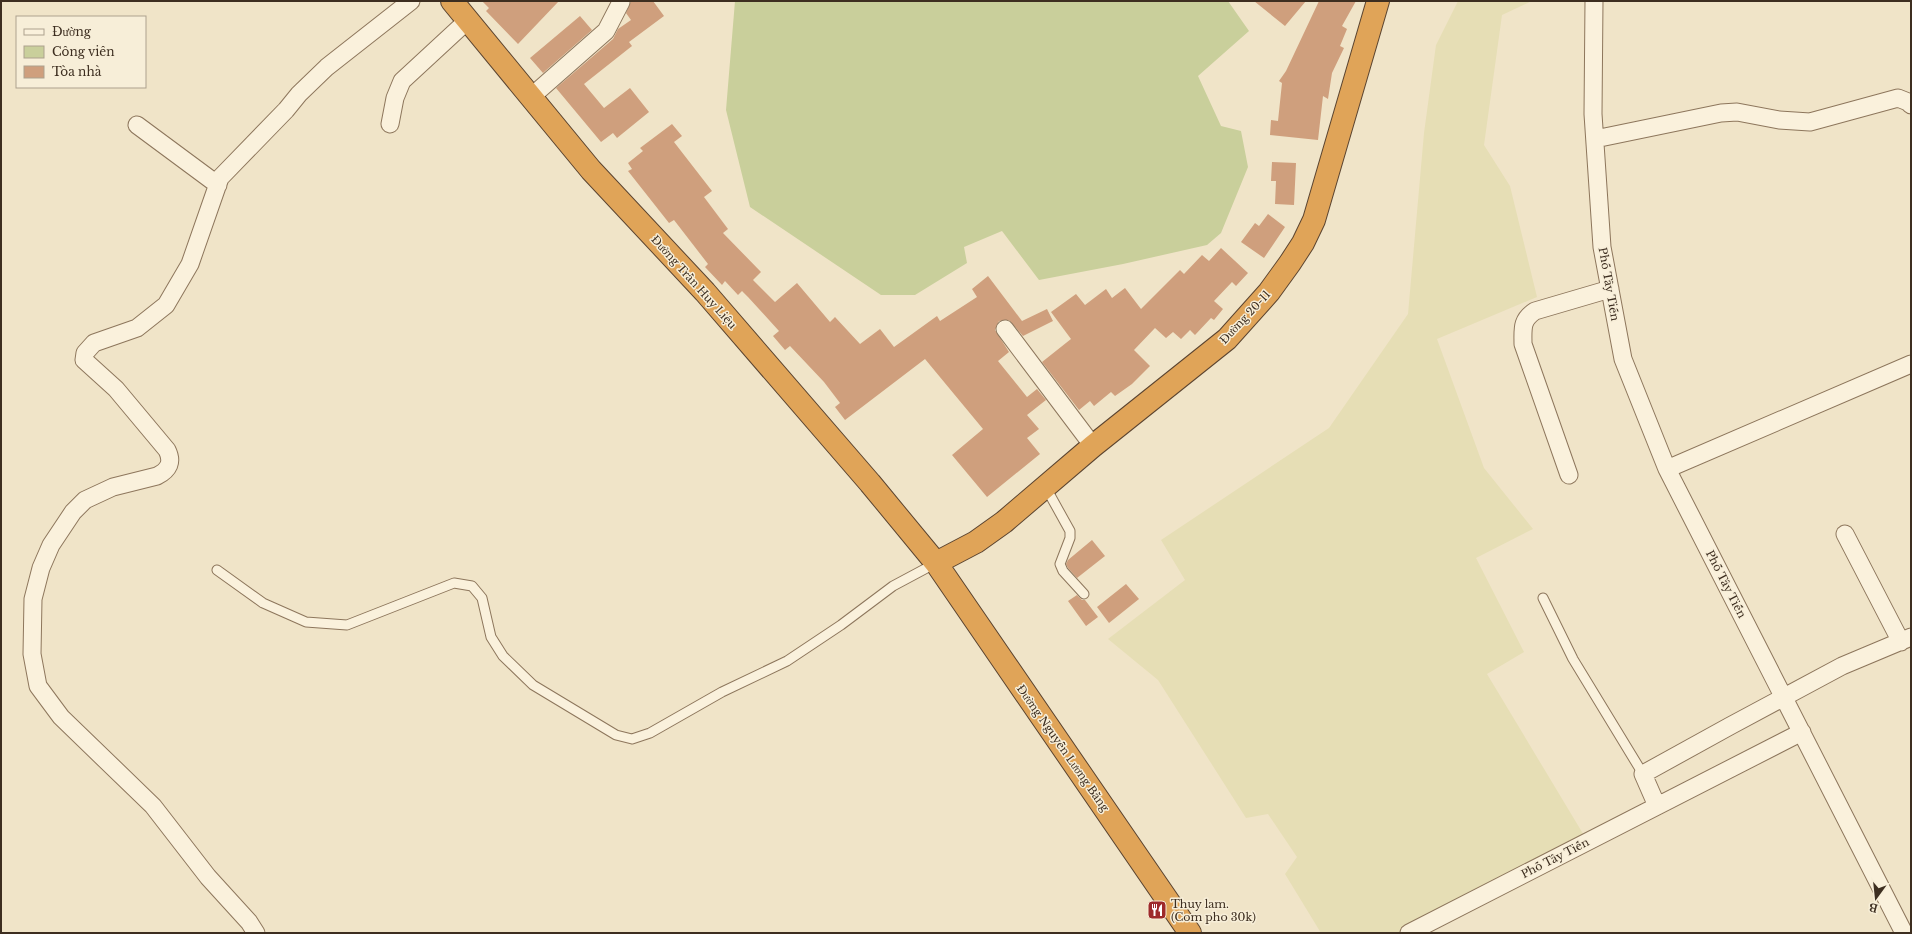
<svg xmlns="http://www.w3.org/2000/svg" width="1912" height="934" viewBox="0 0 1912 934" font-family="'Libre Baskerville',serif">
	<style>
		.farmland { fill: #e6deb5 }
		.green { fill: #c9cf9b }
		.building { fill: #cf9f7d }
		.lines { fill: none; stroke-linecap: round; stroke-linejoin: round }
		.lane-casing { stroke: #8d765c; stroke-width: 11 }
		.street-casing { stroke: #8d765c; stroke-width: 19 }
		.highway-casing { stroke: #5b4430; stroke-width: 24 }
		.lane { stroke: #faf1dc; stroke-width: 9 }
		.street { stroke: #faf1dc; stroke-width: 17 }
		.highway { stroke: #e0a458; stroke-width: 22 }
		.labels { text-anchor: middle; stroke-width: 3; stroke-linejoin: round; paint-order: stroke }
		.street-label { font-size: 11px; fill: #3d2e20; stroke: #f7eed8 }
		.poi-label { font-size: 11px; fill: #3d2e20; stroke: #f7eed8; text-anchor: start }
	</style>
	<rect width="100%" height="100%" fill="#f0e4c8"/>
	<path class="farmland" d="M1458,1H1532L1502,15L1484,145L1510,186L1537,297L1437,339L1484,468L1533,529L1476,558L1524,652L1487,674L1588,842L1409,933H1321L1285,874L1297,857L1268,814L1246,818L1158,680L1108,639L1185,580L1161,540L1329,428L1408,314L1424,133L1436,45Z"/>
	<path class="green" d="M735,1H1228L1249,31L1198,76L1221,126L1241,131L1248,167L1221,233L1207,245L1123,264L1039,280L1002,231L964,247L967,263L915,295H881L750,207L726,110Z"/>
	<path class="building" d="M482,1H559L518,44L486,11L489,8Z
		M631,1H653L664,16L629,42L632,46L584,84L604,108L630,88L649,112L617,138L613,133L601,142L556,88L613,39L618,29L631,20L626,13Z
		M1254,1H1306L1285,26Z
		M1319,1H1356L1342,26L1347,29L1340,46L1344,48L1332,73L1328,99L1323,96L1318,140L1270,135L1271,120L1278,121L1282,83L1279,81L1286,71Z
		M580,16L592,30L543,73L530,58Z
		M672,124L682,136L674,142L712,191L704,197L728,229L723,233L761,272L753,280L775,302L797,283L830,322L835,317L860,344L880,329L894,347L937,316L940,321L977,297L972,289L988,276L1022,321L1047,309L1053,321L1023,336L1009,320L999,321L995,330L1009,352L998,361L1027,397L1037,389L1046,400L1027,415L1039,429L1027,438L1040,454L987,497L952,455L983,429L925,359L845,420L835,407L840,403L824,382L790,346L785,350L773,336L779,331L748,297L742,291L738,295L725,281L722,285L705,267L708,264L674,220L669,223L628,171L632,169L628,163L643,151L640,148Z
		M1272,162L1296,163L1294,205L1275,204L1276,181H1271Z
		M1268,214L1285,227L1264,258L1241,242L1255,223L1259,226Z
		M1221,248L1248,273L1236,286L1232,282L1214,301L1223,309L1214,320L1211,318L1195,335L1190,330L1181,339L1173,332L1166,338L1155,328L1134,350L1150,366L1132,384L1115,396L1111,392L1094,406L1090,401L1079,410L1042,362L1071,339L1051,312L1076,294L1085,305L1106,289L1112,298L1125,288L1141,309L1180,270L1184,274L1202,255L1209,261Z
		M1092,540L1105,556L1077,578L1068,568L1066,564L1068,560Z
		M1126,584L1139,599L1109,623L1097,607Z
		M1077,595L1082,600H1085L1098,617L1086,626L1068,601Z"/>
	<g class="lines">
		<defs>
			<path id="lane" d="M1045,486L1070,531V538L1060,564L1063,571L1084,594
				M217,570L263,603L306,622L347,625L454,583L472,586L482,598L491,637L503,656L533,685L616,735L632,739L650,733L722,692L787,661L841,625L893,586L936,563
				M1543,598L1573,659L1643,774"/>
			<path id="street" d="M1594,1L1593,114L1602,247L1623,359L1667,469L1904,933
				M531,97L606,31L621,2
				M390,124L395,98L402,81L468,20
				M137,125L218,185
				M1595,139L1721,113L1737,112L1779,120L1810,122L1898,98L1908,102L1911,105
				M1005,329L1093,446
				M1667,469L1911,364
				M1569,475L1523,344C1523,329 1521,320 1535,311L1610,289
				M1845,534L1901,642
				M1657,806L1643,774L1730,726L1842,666L1911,637
				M256,933L249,922L208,877L153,806L61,717L38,686L32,654L33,599L41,568L51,545L73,512L85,500L113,487L157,476C169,470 173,462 167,450L116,389L84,360L85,353L94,343L137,328L166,305L190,264L220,178L286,110L299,94L327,67L411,1
				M1409,933L1802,732"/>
			<path id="highway" d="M452,1L591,170L705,292L870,483L936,563L1190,933
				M936,563L976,542L1004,522L1093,446L1227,339L1269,292L1290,263L1303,243L1314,220L1378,1"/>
		</defs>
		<use href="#lane" class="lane-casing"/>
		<use href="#street" class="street-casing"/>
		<use href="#highway" class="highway-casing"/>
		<use href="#lane" class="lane"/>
		<use href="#street" class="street"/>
		<use href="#highway" class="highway"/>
	</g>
	<defs>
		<symbol id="restaurant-square" viewBox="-11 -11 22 22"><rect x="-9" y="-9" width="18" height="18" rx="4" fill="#9e2a2b" stroke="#f7eed8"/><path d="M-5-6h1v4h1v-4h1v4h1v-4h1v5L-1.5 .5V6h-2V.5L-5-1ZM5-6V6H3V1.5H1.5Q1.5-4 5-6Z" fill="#fff"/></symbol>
	</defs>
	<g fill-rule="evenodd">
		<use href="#restaurant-square" x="1146" y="899" width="22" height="22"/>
	</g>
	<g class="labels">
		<g class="street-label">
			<text transform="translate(694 282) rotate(48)" y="4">Đường Trần Huy Liệu</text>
			<text transform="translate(1609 284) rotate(80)" y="4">Phố Tây Tiến</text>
			<text transform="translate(1245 317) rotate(-47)" y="4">Đường 20-11</text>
			<text transform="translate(1726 584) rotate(63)" y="4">Phố Tây Tiến</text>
			<text transform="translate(1063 748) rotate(55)" y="4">Đường Nguyễn Lương Bằng</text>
			<text transform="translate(1555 858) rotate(-27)" y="4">Phố Tây Tiến</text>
		</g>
		<g class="poi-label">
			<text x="1171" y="908">Thuy lam.<tspan x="1171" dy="13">(Com pho 30k)</tspan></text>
		</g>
	</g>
	<rect width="1912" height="934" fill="none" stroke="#3d2e20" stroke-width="4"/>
	<rect x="16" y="16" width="130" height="72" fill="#f7eed8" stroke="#ada18e"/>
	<rect x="24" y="29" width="20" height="6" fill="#faf1dc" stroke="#ada18e"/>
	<text x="52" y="36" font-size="12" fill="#3d2e20">Đường</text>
	<rect x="24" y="46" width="20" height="12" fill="#c9cf9b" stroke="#ada18e"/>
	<text x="52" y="56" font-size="12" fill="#3d2e20">Công viên</text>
	<rect x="24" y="66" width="20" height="12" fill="#cf9f7d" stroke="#ada18e"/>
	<text x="52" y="76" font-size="12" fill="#3d2e20">Tòa nhà</text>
	<g transform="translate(1876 898) rotate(195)" stroke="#f7eed8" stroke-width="3" paint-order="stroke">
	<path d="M0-3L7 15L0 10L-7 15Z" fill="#3d2e20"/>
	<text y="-6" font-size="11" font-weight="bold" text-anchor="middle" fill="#3d2e20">B</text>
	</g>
</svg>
